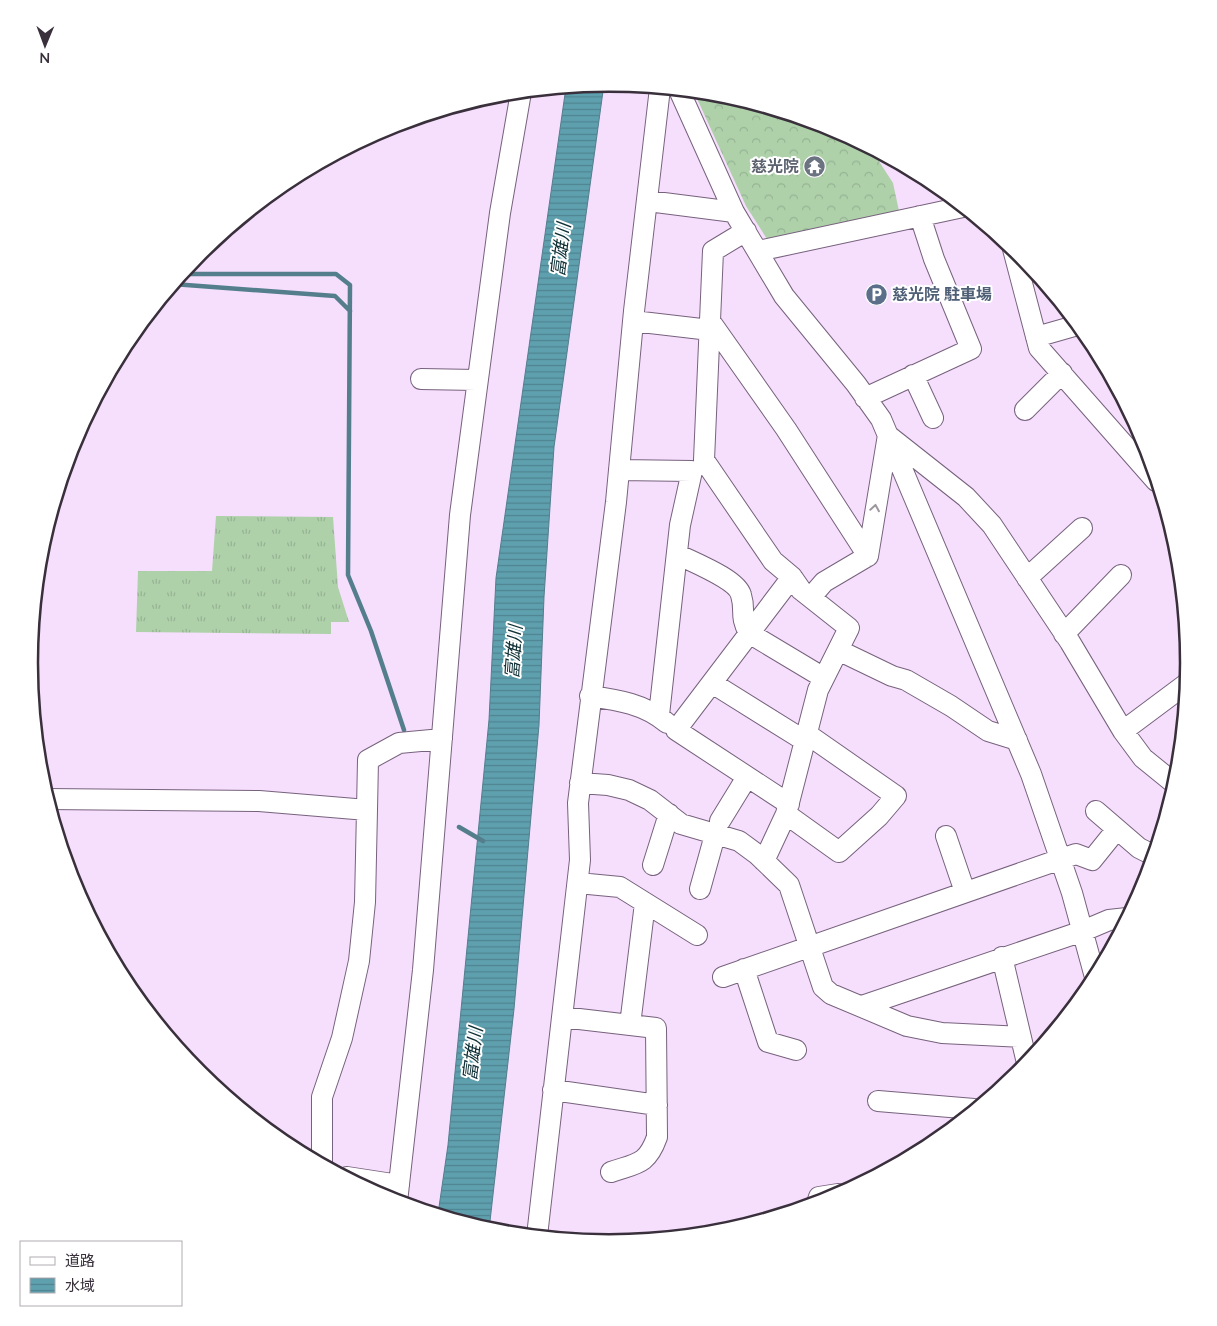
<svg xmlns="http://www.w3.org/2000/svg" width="1217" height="1326" viewBox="0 0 1217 1326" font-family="Lato,'Noto Sans JP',sans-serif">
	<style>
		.grass { fill: url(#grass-tufts) }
		.forest { fill: url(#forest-crowns) }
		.water { fill: url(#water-rules); stroke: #547e8c }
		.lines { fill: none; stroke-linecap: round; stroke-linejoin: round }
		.stream { stroke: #547e8c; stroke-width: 4.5 }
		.minor-casing { stroke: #77627d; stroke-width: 22 }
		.minor { stroke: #fff; stroke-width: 20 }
		.oneway { stroke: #9c989e }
		.labels { text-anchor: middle; stroke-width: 4; stroke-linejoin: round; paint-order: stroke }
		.worship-label { font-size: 16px; font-weight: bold; fill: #5b616d; stroke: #fff; text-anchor: end }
		.service-label { font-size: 16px; font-weight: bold; fill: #4e5e75; stroke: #fff; text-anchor: start }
		.water-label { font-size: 18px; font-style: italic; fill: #0e2f36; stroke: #fff }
		.rim { fill: none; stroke: #39303c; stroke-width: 2.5 }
	</style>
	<defs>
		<pattern id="grass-tufts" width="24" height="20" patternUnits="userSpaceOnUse" patternTransform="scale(1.25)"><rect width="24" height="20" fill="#aed1aa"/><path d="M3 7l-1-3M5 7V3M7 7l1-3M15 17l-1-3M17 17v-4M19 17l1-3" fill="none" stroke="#96b493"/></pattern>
		<pattern id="forest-crowns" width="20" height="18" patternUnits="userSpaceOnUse" patternTransform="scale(1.25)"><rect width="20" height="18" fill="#aed1aa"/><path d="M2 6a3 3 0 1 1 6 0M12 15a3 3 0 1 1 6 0" fill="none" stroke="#96b493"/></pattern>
		<pattern id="water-rules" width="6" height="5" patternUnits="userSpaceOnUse" patternTransform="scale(1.25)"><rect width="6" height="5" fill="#5fa0af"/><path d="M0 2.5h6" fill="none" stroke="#4f8390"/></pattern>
	</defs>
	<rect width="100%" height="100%" fill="#f6defd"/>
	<path class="grass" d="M216,516L333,517L338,587L349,622H331V634L136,632L138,571H212Z"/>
	<path class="forest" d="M694,92L722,94L831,127L871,149L893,183L899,211L767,239L746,206Z"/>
	<path class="water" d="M604,84L554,447L544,597L539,725L514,1009L489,1230L438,1214L448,1145L489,720L496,578L566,87Z"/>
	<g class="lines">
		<path class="stream" d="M182,274H336L350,285L348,575L371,631L404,730
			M173,284L335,296L350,311
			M459,827L483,841"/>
		<defs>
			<path id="minor" d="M679,90L734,212L784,296L856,384L881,419L1031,774L1072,893L1095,977
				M648,201L734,212
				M746,231L713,251L704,460L773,561L792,577L801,590L849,628L818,690L786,814L764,861
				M1013,249L1039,348L1156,481
				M758,251L963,207
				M633,321L710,330
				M710,321L786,429L868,556
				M1036,337L1078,325
				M913,375L933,418
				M421,379L476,380
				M865,398L971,349L934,259L920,216
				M1025,410L1062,373
				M890,437L966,497L992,525L1070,642L1123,731L1143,758L1175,784
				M619,470L692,471L680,525L659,715
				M677,554C692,562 737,579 741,595C746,611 739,615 749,633L824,678
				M868,556L888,435
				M1027,578L1082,528
				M811,597L824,582L868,556
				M1064,634L1121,575
				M838,650L892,676L906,680L951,706L988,731L1017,740
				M712,683L805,741
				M590,696C618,700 645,704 667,723
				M1123,731L1186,684
				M580,783L608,785L629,790L650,800L681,824L739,841L758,855L789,885L823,987L831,994L907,1026L942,1033L1021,1037
				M47,799L259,801L367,810L368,760L399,743L442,739
				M789,804L676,730L792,577
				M1096,811L1139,848L1153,855
				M786,814L839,852L879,816L896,796L807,734
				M720,821L747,777
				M946,836L965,892
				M653,865L669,814
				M578,883L620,887L697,935
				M700,889L715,835
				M1002,957L1027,1063
				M744,969L768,1042L796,1050
				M723,977L1061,859L1076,854L1092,860L1117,829
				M862,1006L1083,931L1109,920L1127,918
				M562,1017L656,1028L657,1137C647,1165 637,1163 611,1172
				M630,1025L645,903
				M553,1090L657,1105
				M878,1101L974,1109
				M322,1164V1097L342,1038L359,961L365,902L367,810
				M347,1177L399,1185
				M397,1202L423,970L460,515L500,213L521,92
				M817,1203L819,1197L838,1194
				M537,1236L580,860L578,803L616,502L634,311L660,88"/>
		</defs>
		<use href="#minor" class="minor-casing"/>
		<use href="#minor" class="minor"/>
	</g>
	<defs><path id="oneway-chevron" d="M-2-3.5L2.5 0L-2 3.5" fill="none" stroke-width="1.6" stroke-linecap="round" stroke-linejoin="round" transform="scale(1.25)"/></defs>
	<use class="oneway" href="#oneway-chevron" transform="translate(875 508) rotate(-81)"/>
	<defs>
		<symbol id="temple-disc" viewBox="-11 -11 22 22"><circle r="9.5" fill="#6b7280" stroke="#fff"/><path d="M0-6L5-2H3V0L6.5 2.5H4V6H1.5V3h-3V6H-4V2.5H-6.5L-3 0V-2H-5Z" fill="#fff"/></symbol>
		<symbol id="parking-disc" viewBox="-11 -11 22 22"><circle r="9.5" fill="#5c6f8a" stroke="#fff"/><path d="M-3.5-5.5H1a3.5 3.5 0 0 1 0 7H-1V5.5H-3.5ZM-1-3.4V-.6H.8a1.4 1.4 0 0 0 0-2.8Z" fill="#fff"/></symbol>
	</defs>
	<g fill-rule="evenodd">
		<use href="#temple-disc" x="802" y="154" width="25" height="25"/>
		<use href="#parking-disc" x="864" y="282" width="25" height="25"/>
	</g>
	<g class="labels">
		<g class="worship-label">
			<text x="799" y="172">慈光院</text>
		</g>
		<g class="service-label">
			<text x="892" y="300">慈光院 駐車場</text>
		</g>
		<g class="water-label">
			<text transform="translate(561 250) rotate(-83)" y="6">富雄川</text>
			<text transform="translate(514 652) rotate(-86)" y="6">富雄川</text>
			<text transform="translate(473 1054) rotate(-83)" y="6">富雄川</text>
		</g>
	</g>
	<path d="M0 0H1217V1326H0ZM38 663a571 571 0 1 1 1142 0a571 571 0 1 1-1142 0Z" fill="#fff" fill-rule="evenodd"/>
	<path class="rim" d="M38 663a571 571 0 1 1 1142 0a571 571 0 1 1-1142 0Z"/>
	<rect x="20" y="1241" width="162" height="65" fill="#ffffff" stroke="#b0acb1"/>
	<rect x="30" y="1257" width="25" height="8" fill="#ffffff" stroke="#b0acb1"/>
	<text x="65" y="1266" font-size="15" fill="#39303c">道路</text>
	<rect x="30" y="1278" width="25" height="15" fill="url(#water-rules)" stroke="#b0acb1"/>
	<text x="65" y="1291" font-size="15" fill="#39303c">水域</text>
	<g transform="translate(45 45) rotate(181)" stroke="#ffffff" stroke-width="4" paint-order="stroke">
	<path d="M0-4L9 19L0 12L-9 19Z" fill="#39303c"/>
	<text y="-8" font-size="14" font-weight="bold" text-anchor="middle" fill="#39303c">N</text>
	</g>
</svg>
